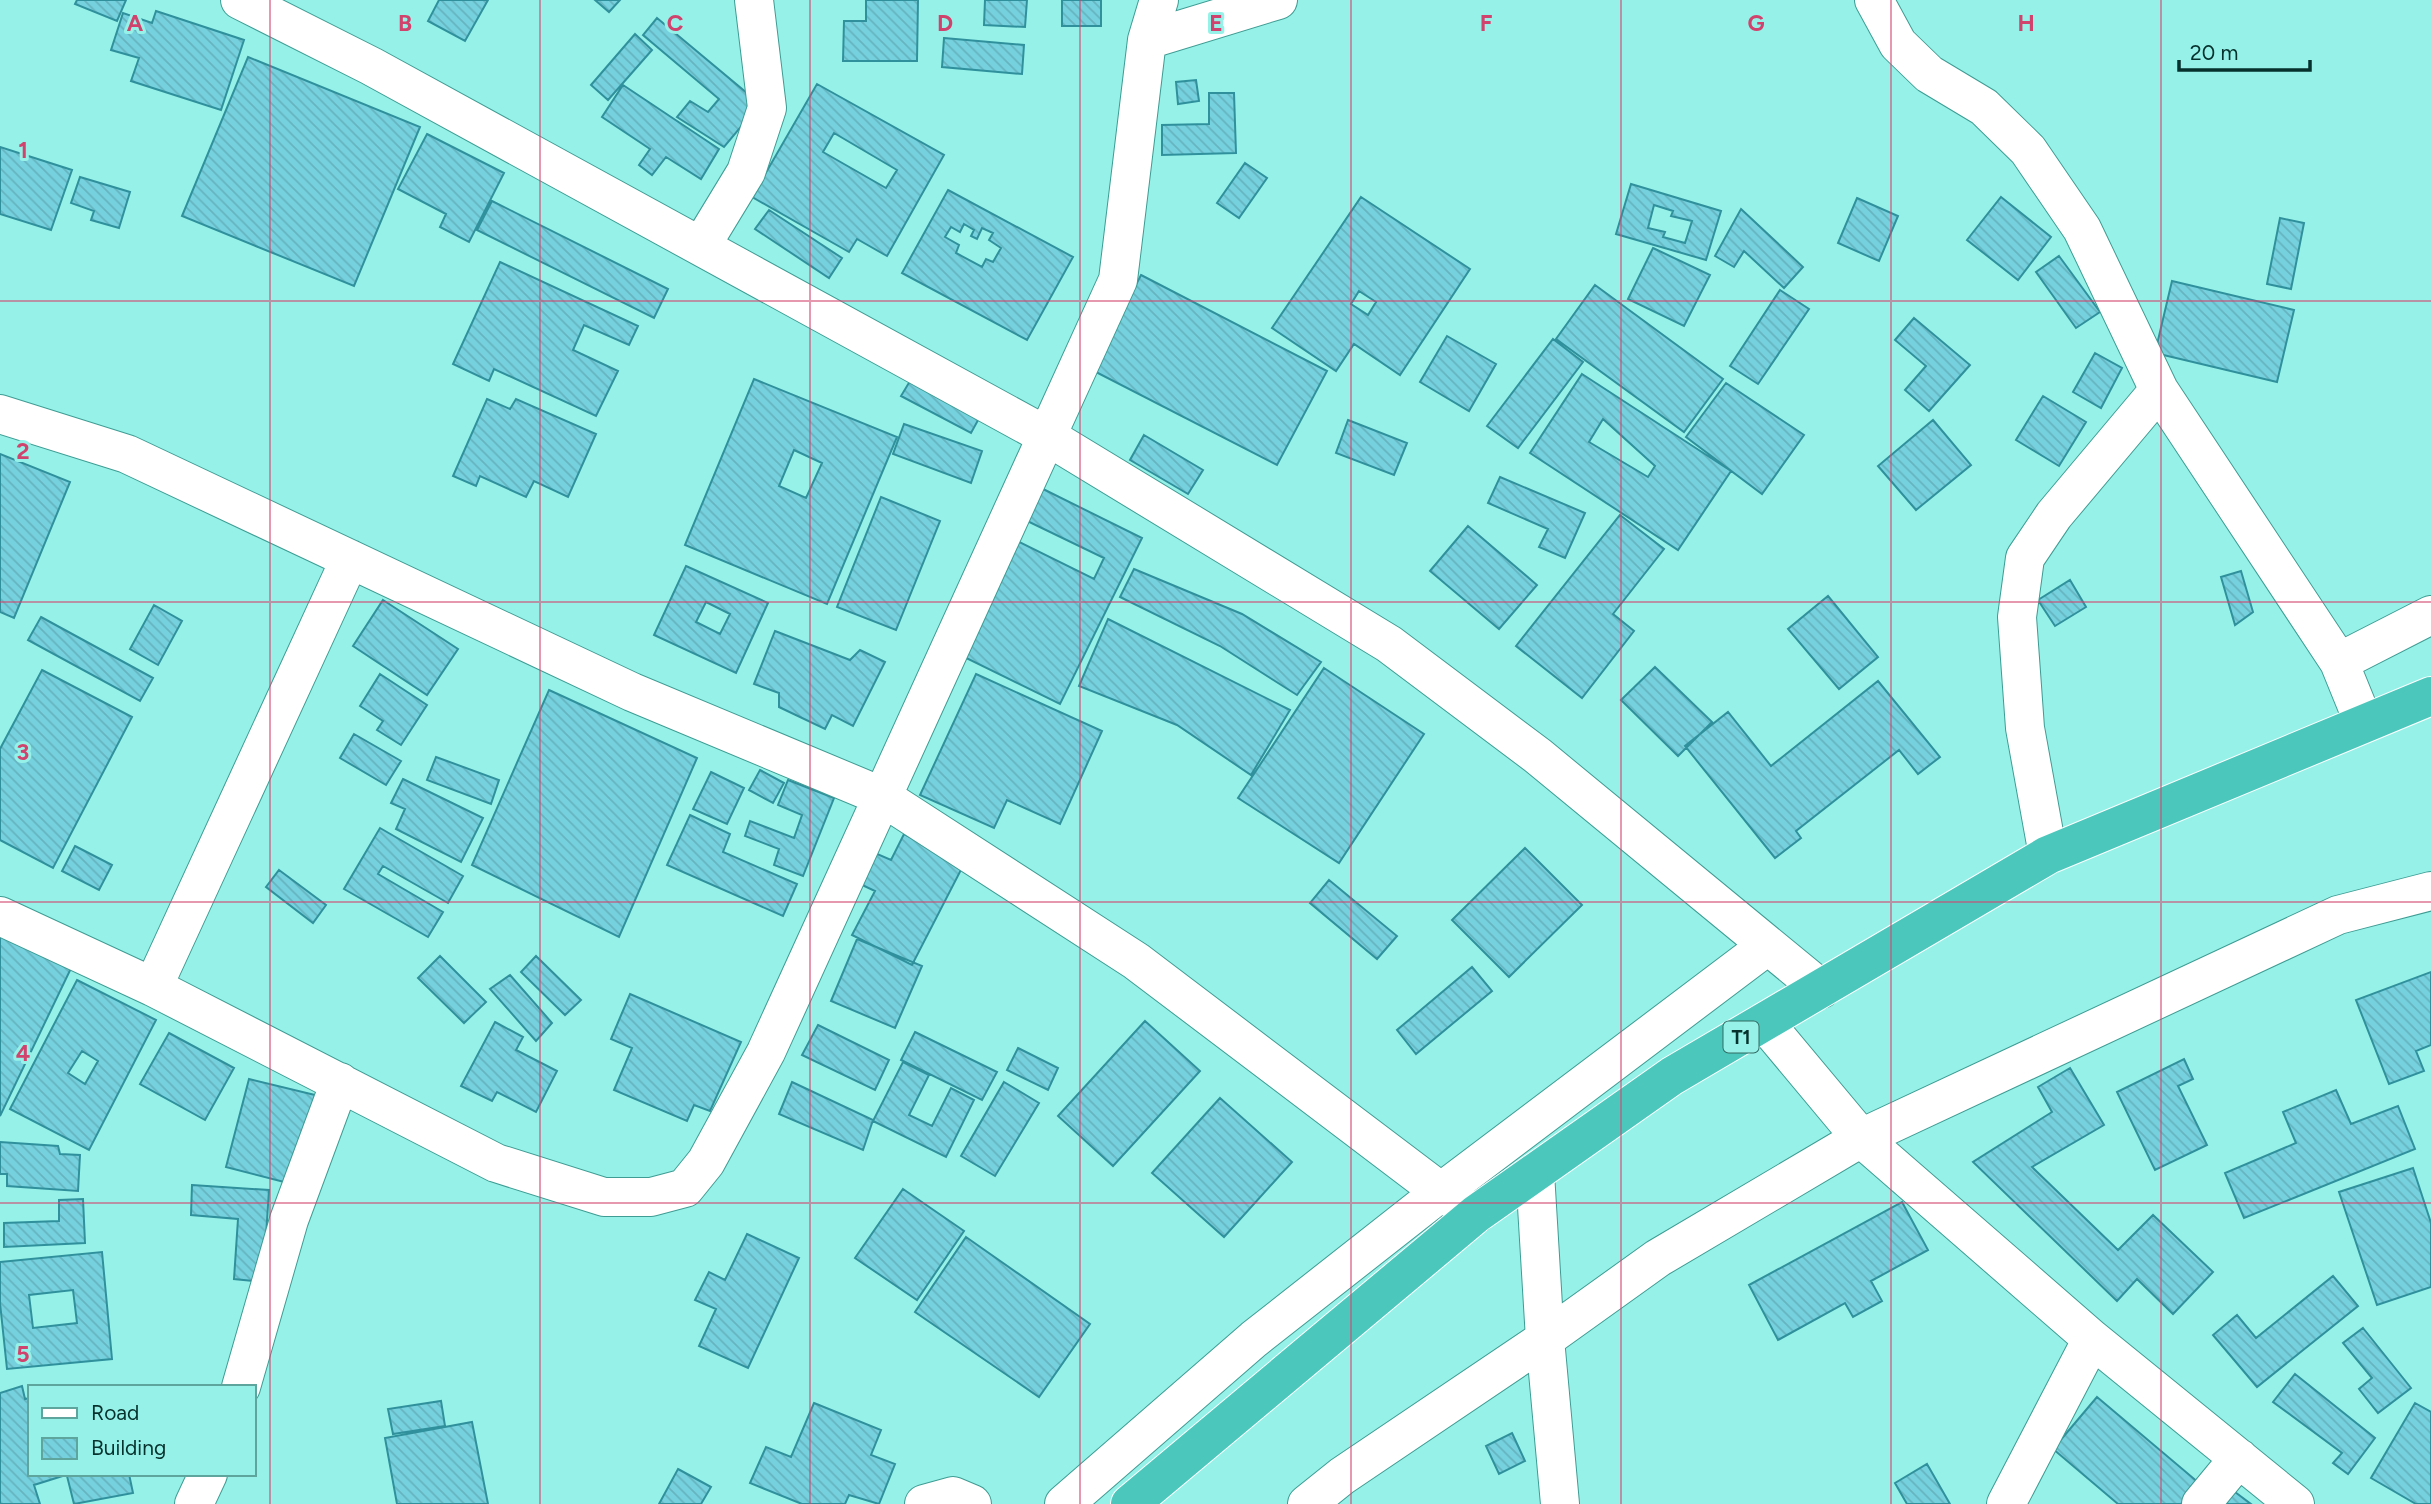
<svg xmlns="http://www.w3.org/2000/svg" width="2431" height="1504" viewBox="0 0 2431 1504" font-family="Figtree,sans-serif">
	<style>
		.building { fill: url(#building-back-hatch); stroke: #30919d; stroke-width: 2; fill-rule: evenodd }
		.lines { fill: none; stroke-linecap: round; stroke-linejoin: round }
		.street-casing { stroke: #3e9c94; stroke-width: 40 }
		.highway-casing { stroke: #fff; stroke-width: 40 }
		.street { stroke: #fff; stroke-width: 38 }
		.highway { stroke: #4cc7bc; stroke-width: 38 }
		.grid { fill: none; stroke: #d1436c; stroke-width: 2; stroke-opacity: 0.55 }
		.labels { text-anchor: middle; stroke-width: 6; stroke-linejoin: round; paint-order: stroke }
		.shield { fill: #96f2e8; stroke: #326b65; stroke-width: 2 }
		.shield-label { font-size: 19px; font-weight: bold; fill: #07312d }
		.grid-label { font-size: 23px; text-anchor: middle; font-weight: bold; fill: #d1436c; stroke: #96f2e8; stroke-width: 6; stroke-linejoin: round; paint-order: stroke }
	</style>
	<defs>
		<pattern id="building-back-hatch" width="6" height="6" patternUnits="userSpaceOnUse" patternTransform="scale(1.75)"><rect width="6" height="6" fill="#76d1de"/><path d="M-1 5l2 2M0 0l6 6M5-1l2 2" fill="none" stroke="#65b4bf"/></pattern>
	</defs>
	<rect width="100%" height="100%" fill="#96f2e8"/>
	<path class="building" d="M77,0H126L117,21L75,4Z
		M439,0H488L465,41L428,21Z
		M595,0H620L609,12Z
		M866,0H918L917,61H843L844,21H866Z
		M985,0H1027L1025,27L984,25Z
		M1062,0H1101V26H1062Z
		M156,11L244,40L221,110L131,81L139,58L111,50L123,13L152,23Z
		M657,18L760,104L724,147L677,117L690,101L708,112L719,99L643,35Z
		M635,34L652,50L608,100L591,85Z
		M944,38L1024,45L1022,74L942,67Z
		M248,57L420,127L354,286L182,216Z
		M1196,80L1199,101L1178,104L1176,82Z
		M817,84L944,155L887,256L857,239L849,252L752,197ZM834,133L897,170L886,188L823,152Z
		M623,85L719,149L701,179L666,157L652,175L639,165L650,149L602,117Z
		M1209,93H1234L1236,153L1162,155V125L1209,124Z
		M427,134L504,173L469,242L440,227L446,214L398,189Z
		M0,147L72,170L51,230L0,214Z
		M1245,163L1267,178L1239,218L1217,203Z
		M80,177L130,192L119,228L91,220L94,211L71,203Z
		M1631,184L1721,211L1706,260L1616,234ZM1654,205L1673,211L1671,216L1692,221L1685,243L1663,237L1665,232L1648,228Z
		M948,190L1073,257L1027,340L902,273ZM964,224L974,230L971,236L977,239L982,228L993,233L989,240L1001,248L993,262L986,259L982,267L956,253L959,245L945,237L951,227L960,232Z
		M1361,197L1470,269L1400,375L1354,344L1336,371L1272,328ZM1359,291L1376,302L1368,315L1351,304Z
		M2001,197L2051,237L2018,280L1967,240Z
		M1857,198L1898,216L1879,261L1838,243Z
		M492,201L668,289L654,318L477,230Z
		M1741,209L1803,267L1784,288L1744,251L1734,267L1715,256Z
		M769,210L842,258L829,278L755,229Z
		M2280,218L2304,223L2291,289L2267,284Z
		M1653,248L1710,275L1684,326L1628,299Z
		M2059,256L2100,312L2076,328L2036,272Z
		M500,262L638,326L629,345L584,325L573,350L618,371L596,416L494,369L489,381L453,364Z
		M1141,275L1327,371L1277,465L1092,370Z
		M2172,281L2294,310L2277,382L2155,353Z
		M1595,285L1723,379L1684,432L1556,339Z
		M1780,290L1809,309L1758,384L1730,366Z
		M1914,318L1970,365L1929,411L1905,390L1926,366L1895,340Z
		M1447,336L1496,364L1469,411L1420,382Z
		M1553,339L1583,362L1518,448L1487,426Z
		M2095,353L2122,368L2101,408L2073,392Z
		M1582,374L1731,471L1678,550L1530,453ZM1603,419L1655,466L1648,477L1589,442Z
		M913,376L982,413L971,433L901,396Z
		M754,379L897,437L827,604L685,545ZM794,450L822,463L806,498L779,486Z
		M1726,383L1804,435L1762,494L1686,437Z
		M2043,396L2086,422L2059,466L2016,440Z
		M487,399L510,409L516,399L596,434L568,497L534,481L526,497L480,476L476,486L453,476Z
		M1348,420L1407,443L1394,475L1336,453Z
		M1933,420L1971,465L1916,510L1878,466Z
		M904,424L982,451L971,483L893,454Z
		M1144,435L1203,470L1188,494L1130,460Z
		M0,454L70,482L14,618L0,612Z
		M1500,477L1585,513L1565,558L1539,547L1548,529L1488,503Z
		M1037,486L1142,538L1060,704L954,652L1011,538L1094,579L1104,558L1021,518Z
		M881,497L940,521L896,630L837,607Z
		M1620,515L1664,549L1613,614L1634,631L1582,698L1516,646Z
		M1468,526L1537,585L1499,629L1430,571Z
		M686,566L768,603L736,673L654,635ZM706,602L730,614L720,634L696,622Z
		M1134,569L1242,614L1321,662L1297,695L1220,646L1120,597Z
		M2241,571L2253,612L2235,625L2221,577Z
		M2070,580L2086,607L2055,626L2038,600Z
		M1828,596L1878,657L1839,689L1788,629Z
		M383,600L458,649L427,695L353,646Z
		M154,605L182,621L158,665L130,649Z
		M41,617L153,678L140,701L28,640Z
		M1108,619L1290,710L1251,775L1177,725L1079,686Z
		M775,631L850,660L860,650L885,662L853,726L832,715L825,729L779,707V693L754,684Z
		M1655,667L1712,722L1678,756L1621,700Z
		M1324,668L1424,734L1339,863L1238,798Z
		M42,670L132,717L53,868L0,840V749Z
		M380,674L427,705L401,745L377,730L383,721L360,706Z
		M976,674L1102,731L1060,824L1007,800L994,828L920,795Z
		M1878,681L1940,757L1918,774L1899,750L1796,831L1801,838L1775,858L1685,746L1728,712L1771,766Z
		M549,690L697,758L619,937L472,865Z
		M354,734L401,761L386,785L340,758Z
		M436,757L499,780L491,804L427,780Z
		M760,770L784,783L773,803L749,790Z
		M711,772L744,788L727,824L693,809Z
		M403,779L483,818L461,862L396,829L405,809L391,803Z
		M788,780L834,798L803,876L774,865L779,849L745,836L750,821L794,838L802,815L778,805Z
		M690,815L730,834L723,852L797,884L783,916L667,865Z
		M380,828L463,876L448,903L383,866L378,874L443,912L428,937L344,889Z
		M904,834L964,864L912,965L852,935L875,891L860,884L875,853L891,860Z
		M75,846L112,865L99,890L62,871Z
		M1525,848L1582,905L1509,977L1452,920Z
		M279,870L326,905L313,923L266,887Z
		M1329,880L1397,936L1377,959L1310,903Z
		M0,924L75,960L0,1116Z
		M857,939L922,966L895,1028L831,1001Z
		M440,956L486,1002L464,1023L418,978Z
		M536,956L581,1000L565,1015L521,972Z
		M1472,967L1492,991L1416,1054L1397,1030Z
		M2431,972V1045L2416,1051L2424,1071L2389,1084L2356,1000Z
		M510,975L552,1023L536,1041L490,989Z
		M77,980L156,1020L89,1150L10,1109ZM82,1051L98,1061L85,1084L68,1073Z
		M630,994L741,1042L710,1111L694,1105L687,1121L614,1090L632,1048L611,1039Z
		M1145,1021L1200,1071L1113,1166L1058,1116Z
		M495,1022L523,1037L516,1050L557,1071L536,1112L497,1092L492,1101L461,1086Z
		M818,1025L889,1060L875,1090L802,1055Z
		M915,1032L997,1072L982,1100L901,1060Z
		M169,1033L234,1068L205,1120L140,1084Z
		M1018,1048L1058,1068L1048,1090L1007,1070Z
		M2184,1059L2193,1079L2178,1086L2207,1145L2155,1170L2117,1092Z
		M903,1062L929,1075L909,1115L932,1126L951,1088L974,1100L946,1157L873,1121Z
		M2070,1068L2104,1125L2032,1167L2118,1250L2153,1215L2213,1272L2173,1314L2137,1279L2117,1301L1973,1162L2052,1112L2038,1087Z
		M249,1079L315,1095L292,1184L226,1167Z
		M792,1082L873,1120L863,1150L779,1114Z
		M1004,1082L1039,1103L995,1176L961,1156Z
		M2336,1090L2351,1124L2398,1106L2415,1149L2244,1218L2225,1173L2296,1143L2283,1112Z
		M1220,1098L1292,1162L1224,1237L1152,1173Z
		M0,1142L58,1146L60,1154L80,1155L78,1191L7,1186V1174H0Z
		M2413,1168L2431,1223V1287L2377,1305L2339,1192Z
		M192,1185L269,1190L263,1282L234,1279L238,1219L191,1215Z
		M903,1189L964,1231L917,1300L855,1258Z
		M83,1199L85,1243L4,1247V1223L59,1221V1200Z
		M1902,1202L1928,1250L1871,1281L1882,1301L1853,1317L1845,1303L1778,1340L1749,1285Z
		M747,1234L799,1258L748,1368L699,1346L716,1309L695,1300L709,1272L725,1280Z
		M966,1237L1090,1324L1039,1397L915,1312Z
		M102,1252L112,1359L7,1369L0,1303V1262ZM73,1290L77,1323L33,1328L29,1295Z
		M2333,1276L2358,1306L2257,1387L2213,1335L2237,1315L2256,1338Z
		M2363,1328L2411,1388L2378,1413L2359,1389L2372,1378L2343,1343Z
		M2295,1374L2375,1438L2348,1474L2333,1463L2342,1453L2273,1402Z
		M22,1386L25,1399L30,1398V1474H69L34,1485L40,1504H0V1393Z
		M2097,1397L2199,1483L2181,1504H2118L2053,1449Z
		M441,1401L445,1426L393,1434L388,1409Z
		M814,1403L881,1430L871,1455L895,1464L879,1504L849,1495L845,1504H802L750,1483L766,1447L791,1457Z
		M2415,1403L2431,1412V1504H2416L2371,1478Z
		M472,1422L488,1504H397L385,1438Z
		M1512,1433L1525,1461L1499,1474L1486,1446Z
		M1927,1464L1950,1504H1907L1895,1483Z
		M678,1469L711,1487L701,1504H659Z
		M74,1474H129L133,1493L74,1504L67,1476Z
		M2231,1489L2251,1504H2220Z"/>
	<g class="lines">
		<defs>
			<path id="street" d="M240,0L371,66L1045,435L1389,644L1538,756L1821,989
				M1874,0L1898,44L1929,74L1984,107L2028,150L2082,229L2159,390L2339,662L2363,721
				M1147,40L1278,0
				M701,246L746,172L767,108L754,0
				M0,414L127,454L632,692L881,796L1136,961L1441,1192L1476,1214
				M2339,662L2431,615
				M2048,855L2025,728L2017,617L2025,558L2054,515L2159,390
				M0,916L153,987L496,1163L604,1197H651L685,1188L706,1162L766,1052L1118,280L1147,40L1159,0
				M153,987L350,559
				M1765,1023L1861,1138L2092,1339L2295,1504
				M1535,1173L1545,1339L1560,1504
				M241,1387L289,1220L340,1082
				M194,1504L208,1474
				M924,1504L953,1496L972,1504
				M1064,1504L1254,1339L1441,1192L1767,946
				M1307,1504L1342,1476L1545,1339L1658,1258L1861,1138L2338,915L2431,891
				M2006,1504L2092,1339
				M2201,1504L2239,1458"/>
			<path id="highway" d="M1130,1504L1476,1214L1672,1076L2048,855L2431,696"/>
		</defs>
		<use href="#street" class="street-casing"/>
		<use href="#highway" class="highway-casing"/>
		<use href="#street" class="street"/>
		<use href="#highway" class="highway"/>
	</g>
	<path class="grid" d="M270,0V1504M540,0V1504M810,0V1504M1080,0V1504M1351,0V1504M1621,0V1504M1891,0V1504M2161,0V1504M0,301H2431M0,602H2431M0,902H2431M0,1203H2431"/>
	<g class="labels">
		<rect class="shield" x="1723.5" y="1021.5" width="35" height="31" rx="5"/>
		<g class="shield-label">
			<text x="1741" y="1044">T1</text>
		</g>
	</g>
	<g class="grid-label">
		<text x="135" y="31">A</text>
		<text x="405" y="31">B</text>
		<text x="675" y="31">C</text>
		<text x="945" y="31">D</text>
		<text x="1216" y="31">E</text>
		<text x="1486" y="31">F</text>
		<text x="1756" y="31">G</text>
		<text x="2026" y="31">H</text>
		<text x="23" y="158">1</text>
		<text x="23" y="459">2</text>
		<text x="23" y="760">3</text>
		<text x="23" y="1061">4</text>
		<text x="23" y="1362">5</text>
	</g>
	<rect x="28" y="1385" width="228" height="91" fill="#96f2e8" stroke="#5da59d" stroke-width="2"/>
	<rect x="42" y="1408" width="35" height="10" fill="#ffffff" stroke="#5da59d" stroke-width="2"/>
	<text x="91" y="1420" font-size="21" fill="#07312d">Road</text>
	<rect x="42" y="1438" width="35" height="21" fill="url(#building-back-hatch)" stroke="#5da59d" stroke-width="2"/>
	<text x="91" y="1455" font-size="21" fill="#07312d">Building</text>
	<path d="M2179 60v10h131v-10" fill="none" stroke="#07312d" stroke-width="3.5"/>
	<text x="2190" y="60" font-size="21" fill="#07312d" stroke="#96f2e8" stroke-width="5" paint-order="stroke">20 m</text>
</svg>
